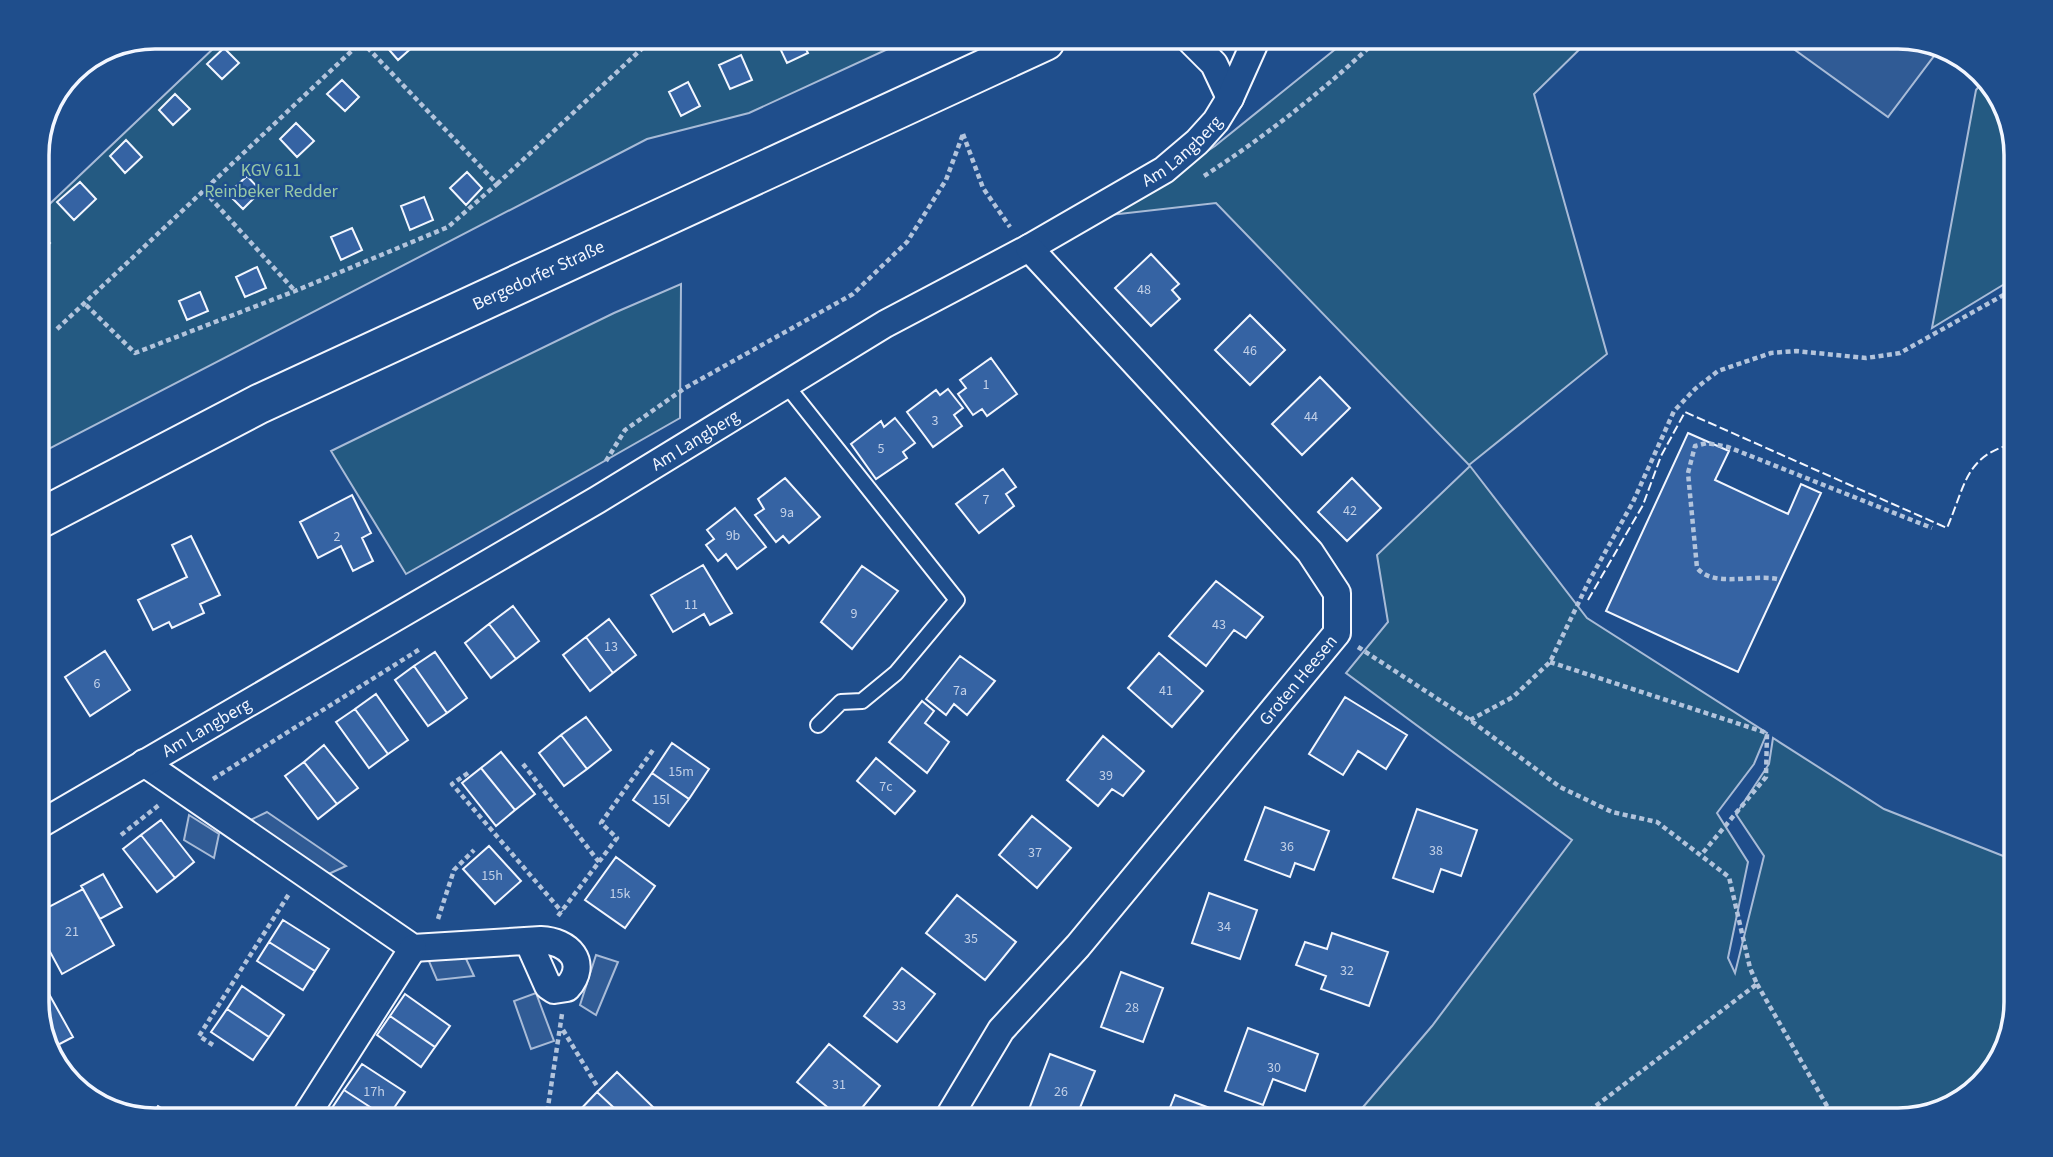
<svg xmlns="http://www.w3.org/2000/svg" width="2053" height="1157" viewBox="0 0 2053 1157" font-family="'Source Sans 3',sans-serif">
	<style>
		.green { fill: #245a82; stroke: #a8bbd7; stroke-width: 2 }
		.parking { fill: #305b95; stroke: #a8bbd7; stroke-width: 2 }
		.building { fill: #3563a3; stroke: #f2f6ff; stroke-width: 2 }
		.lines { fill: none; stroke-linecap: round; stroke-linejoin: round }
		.lane-casing { stroke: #f2f6ff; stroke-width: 18 }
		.street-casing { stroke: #f2f6ff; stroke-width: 30 }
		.primary-casing { stroke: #f2f6ff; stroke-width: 42 }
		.path { stroke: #b3c4dc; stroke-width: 4.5; stroke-dasharray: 5 3.5; stroke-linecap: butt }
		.lane { stroke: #1f4e8c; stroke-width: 14 }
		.street { stroke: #1f4e8c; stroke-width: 26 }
		.primary { stroke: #1f4e8c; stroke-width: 38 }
		.fence { stroke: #f2f6ff; stroke-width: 2; stroke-dasharray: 9 3.5; stroke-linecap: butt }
		.labels { text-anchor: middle; stroke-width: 5; stroke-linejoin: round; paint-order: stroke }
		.number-label { font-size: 14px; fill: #c3d1e8 }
		.street-label { font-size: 18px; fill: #f2f6ff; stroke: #1f4e8c }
		.park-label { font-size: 18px; fill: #97c8a6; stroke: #1f4e8c }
		.rim { fill: none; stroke: #f2f6ff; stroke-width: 3.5 }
	</style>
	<rect width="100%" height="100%" fill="#1f4e8c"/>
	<path class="green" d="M1591,38L1534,94L1607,354L1469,465L1216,203L1110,215L1215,146L1348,39Z
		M903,42L749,113L647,139L41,453L37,451V216L217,45Z
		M1985,79C2029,120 2016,220 2016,277L1932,328L1976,90Z
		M681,284L680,418L406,574L331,451L614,313Z
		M1470,466L1587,618L1767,733L1754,764L1717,813L1748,862L1728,958L1735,973L1764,856L1736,814L1769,764L1773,738L1884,809L2016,861V1003L2001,1061L1958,1104L1898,1120H1352L1432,1026L1572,840L1346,673L1388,622L1377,555Z"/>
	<path class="parking" d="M1804,37H1898L1940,48L1888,117L1795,50Z
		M267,812L346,866L322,877L242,824Z
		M189,815L219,834L214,858L184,840Z
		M462,950L474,976L437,980L425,952Z
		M596,955L618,962L596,1015L580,1005Z
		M536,993L554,1041L531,1049L514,1001Z"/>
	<path class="building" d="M777,42H802L808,53L787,63Z
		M384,44H416L398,60Z
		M224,48L239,63L222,79L207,64Z
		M741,55L752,80L730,89L719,65Z
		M342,80L359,97L345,111L327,94Z
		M688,82L700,106L681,116L669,92Z
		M175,94L190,109L173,125L159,110Z
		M296,123L314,141L297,157L280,139Z
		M126,140L142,157L125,173L110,156Z
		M467,172L482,188L466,205L450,188Z
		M247,176L261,191L243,209L228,194Z
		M80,182L96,199L74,220L57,202Z
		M424,197L433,220L410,230L401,206Z
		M352,228L362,250L341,260L331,237Z
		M37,230L50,243L37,257Z
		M1151,254L1179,284L1172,290L1180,299L1151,326L1115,288Z
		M257,267L266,288L245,297L236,277Z
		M200,292L208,311L187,320L179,301Z
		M1250,315L1285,350L1250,385L1215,350Z
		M991,358L1017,394L987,416L982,409L973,415L958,394L966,388L960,380Z
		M1320,377L1350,408L1302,455L1272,424Z
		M948,389L963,408L954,415L962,426L933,447L907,412L936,390L940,395Z
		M895,418L915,443L903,452L907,458L876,479L851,444L881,421L884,427Z
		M1688,433L1729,451L1715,480L1788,514L1801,484L1821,493L1738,672L1606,611Z
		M1003,469L1016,487L1006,494L1014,506L979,533L956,504Z
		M785,478L820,517L789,543L783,536L776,542L755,515L764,509L758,499Z
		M1352,478L1381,508L1347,541L1318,512Z
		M352,495L371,533L362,538L373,561L353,571L341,546L318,558L300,522Z
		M735,508L766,547L737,569L726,554L718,561L706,545L714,539L707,530Z
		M191,536L220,595L200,604L204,613L172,628L169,622L153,630L138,600L187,577L172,545Z
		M703,565L732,613L710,625L704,614L673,632L651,595Z
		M862,566L898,591L852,649L821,622Z
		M1216,581L1263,617L1246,638L1234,630L1206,666L1169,636Z
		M513,606L539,641L516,659L489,624Z
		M609,619L636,655L613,673L586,637Z
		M489,624L516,659L491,678L465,643Z
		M586,637L613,673L590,691L563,655Z
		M105,651L130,690L90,716L65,677Z
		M435,652L467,698L447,713L414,666Z
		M1159,653L1203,691L1172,727L1128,688Z
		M960,656L995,681L967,715L954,704L946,715L926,699Z
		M414,666L447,713L428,726L395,680Z
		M376,694L408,740L388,754L355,709Z
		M1345,697L1407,735L1386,769L1358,751L1343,775L1309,754Z
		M922,701L934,711L925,723L949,742L927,773L889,742Z
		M355,709L388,754L369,768L336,722Z
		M586,717L611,750L587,769L561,735Z
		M561,735L587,769L564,786L539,753Z
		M1103,736L1144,771L1123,796L1112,789L1098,806L1067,780Z
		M672,743L709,769L689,799L652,773Z
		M324,745L358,788L337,804L304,762Z
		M501,752L535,794L515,810L481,768Z
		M876,758L915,791L895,814L857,781Z
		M304,762L337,804L318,819L285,776Z
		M481,768L515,810L496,826L462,783Z
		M652,773L689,799L669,826L633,800Z
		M1265,807L1329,831L1314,870L1295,863L1290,877L1245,860Z
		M1417,809L1477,830L1461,876L1441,869L1433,892L1393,878Z
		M1032,816L1071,848L1037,888L999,855Z
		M161,820L194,862L175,878L141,835Z
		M141,835L175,878L157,892L123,849Z
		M489,846L521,881L495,904L463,869Z
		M616,857L655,886L625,928L585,900Z
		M103,874L122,907L100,919L81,886Z
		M83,889L114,945L62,974L48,948L42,951L37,942V913Z
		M1209,893L1257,910L1240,959L1192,943Z
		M957,895L1016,942L985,980L926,933Z
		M283,920L329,949L315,971L269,942Z
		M1332,933L1388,952L1369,1006L1321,989L1326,976L1296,965L1305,942L1327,949Z
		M269,942L315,971L303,990L257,961Z
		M902,968L935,994L897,1042L864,1016Z
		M1121,972L1163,988L1143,1042L1101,1027Z
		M242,986L284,1015L269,1037L227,1009Z
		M49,994L73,1037L50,1049L37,1009V1001Z
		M405,994L450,1026L435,1047L390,1016Z
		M227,1009L269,1037L253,1060L211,1032Z
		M390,1016L435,1047L421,1067L377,1035Z
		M1248,1028L1318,1054L1305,1091L1273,1079L1263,1105L1225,1091Z
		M829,1044L880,1086L852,1120H843L797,1082Z
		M1050,1054L1095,1071L1075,1120H1050L1028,1112Z
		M362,1064L405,1092L387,1118L344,1090Z
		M617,1072L653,1107L641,1120H627L597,1092Z
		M344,1090L387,1118L386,1120H338L328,1114Z
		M597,1092L627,1120H587L578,1112Z
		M1175,1095L1239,1119L1238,1120H1165Z
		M158,1106L182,1120L149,1119Z"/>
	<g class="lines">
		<defs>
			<path id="lane" d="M787,386L957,600L896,673L862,701L841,702L818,725"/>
			<g id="street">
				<path d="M1190,40L1214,64L1230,98"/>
				<path d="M144,763L413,948L541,940C568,941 590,962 567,988L554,990L548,986L528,941"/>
				<path id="s1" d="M37,826L597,500L885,324L1029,248L1164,170L1197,142L1216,121L1230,98L1256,40"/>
				<path d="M306,1116L413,948"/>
				<path id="s2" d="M947,1120L1001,1030L1078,946L1337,633V593L1310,552L1029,248"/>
			</g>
			<g id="primary">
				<path id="s3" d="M37,520L259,404L1045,41"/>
			</g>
		</defs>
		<use href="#lane" class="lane-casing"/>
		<use href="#street" class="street-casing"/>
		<use href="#primary" class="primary-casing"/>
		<path class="path" d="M963,134L983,188L1010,227
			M1204,176C1266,136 1324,90 1378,39
			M497,184L648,43
			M204,191L295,291
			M86,305L135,353L295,291L448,227L497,184L364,44
			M57,329L359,44
			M606,461L625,430L685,388L853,294L907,242L946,180L963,134
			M1777,579C1751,574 1714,588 1697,568L1688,473L1695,446L1707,443L1728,447L1932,528
			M1358,647L1470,720L1560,787L1612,812L1657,822L1729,877L1750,968L1757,984L1577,1120
			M1550,662L1767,733L1766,777L1701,855
			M1470,720L1513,697L1550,662L1588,583L1633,502L1674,411L1695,389L1718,371L1771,353L1796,351L1866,358L1900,353L2016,288
			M523,764L599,862
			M468,773L452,784L562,912
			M213,779L420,649
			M121,835L159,805
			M558,916L617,838L601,823L653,750
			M438,919L454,870L474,850
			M1757,984L1835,1120
			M563,1030L597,1086
			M213,1045L199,1036L289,894
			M546,1120L562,1014"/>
		<use href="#lane" class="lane"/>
		<use href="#street" class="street"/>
		<use href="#primary" class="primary"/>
		<path class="fence" d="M1588,600L1643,505L1661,456L1685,412L1947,528C1966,484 1965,455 2016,443"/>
	</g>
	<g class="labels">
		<g class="number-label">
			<text x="1144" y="294">48</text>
			<text x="1250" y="355">46</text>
			<text x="986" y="389">1</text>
			<text x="1311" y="421">44</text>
			<text x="935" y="425">3</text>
			<text x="881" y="453">5</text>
			<text x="986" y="504">7</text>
			<text x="1350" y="515">42</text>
			<text x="787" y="517">9a</text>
			<text x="733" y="540">9b</text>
			<text x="337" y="541">2</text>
			<text x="691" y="609">11</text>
			<text x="854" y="618">9</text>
			<text x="1219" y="629">43</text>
			<text x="611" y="651">13</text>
			<text x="97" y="688">6</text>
			<text x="960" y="695">7a</text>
			<text x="1166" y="695">41</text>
			<text x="681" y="776">15m</text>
			<text x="1106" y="780">39</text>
			<text x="886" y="791">7c</text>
			<text x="661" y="804">15l</text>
			<text x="1287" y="851">36</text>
			<text x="1436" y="855">38</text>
			<text x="1035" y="857">37</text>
			<text x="492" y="880">15h</text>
			<text x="620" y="898">15k</text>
			<text x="1224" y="931">34</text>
			<text x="72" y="936">21</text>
			<text x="971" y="943">35</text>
			<text x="1347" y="975">32</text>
			<text x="899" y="1010">33</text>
			<text x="1132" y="1012">28</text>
			<text x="1274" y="1072">30</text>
			<text x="839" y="1089">31</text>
			<text x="374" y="1096">17h</text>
			<text x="1061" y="1096">26</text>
		</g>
		<g class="street-label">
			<text dy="6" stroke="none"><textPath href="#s1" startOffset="1330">Am Langberg</textPath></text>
			<text dy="6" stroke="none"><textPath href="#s3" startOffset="558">Bergedorfer Straße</textPath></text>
			<text dy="6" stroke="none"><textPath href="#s1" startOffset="763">Am Langberg</textPath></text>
			<text dy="6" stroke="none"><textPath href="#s2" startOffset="564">Groten Heesen</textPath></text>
			<text dy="6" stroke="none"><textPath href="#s1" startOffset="196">Am Langberg</textPath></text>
		</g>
		<g class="park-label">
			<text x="271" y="176">KGV 611<tspan x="271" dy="21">Reinbeker Redder</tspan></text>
		</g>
	</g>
	<path d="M0 0H2053V1157H0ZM155 49H1898A106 106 0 0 1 2004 155V1002A106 106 0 0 1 1898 1108H155A106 106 0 0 1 49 1002V155A106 106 0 0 1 155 49Z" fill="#1f4e8c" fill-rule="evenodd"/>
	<path class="rim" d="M155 49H1898A106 106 0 0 1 2004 155V1002A106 106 0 0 1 1898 1108H155A106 106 0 0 1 49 1002V155A106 106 0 0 1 155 49Z"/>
</svg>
